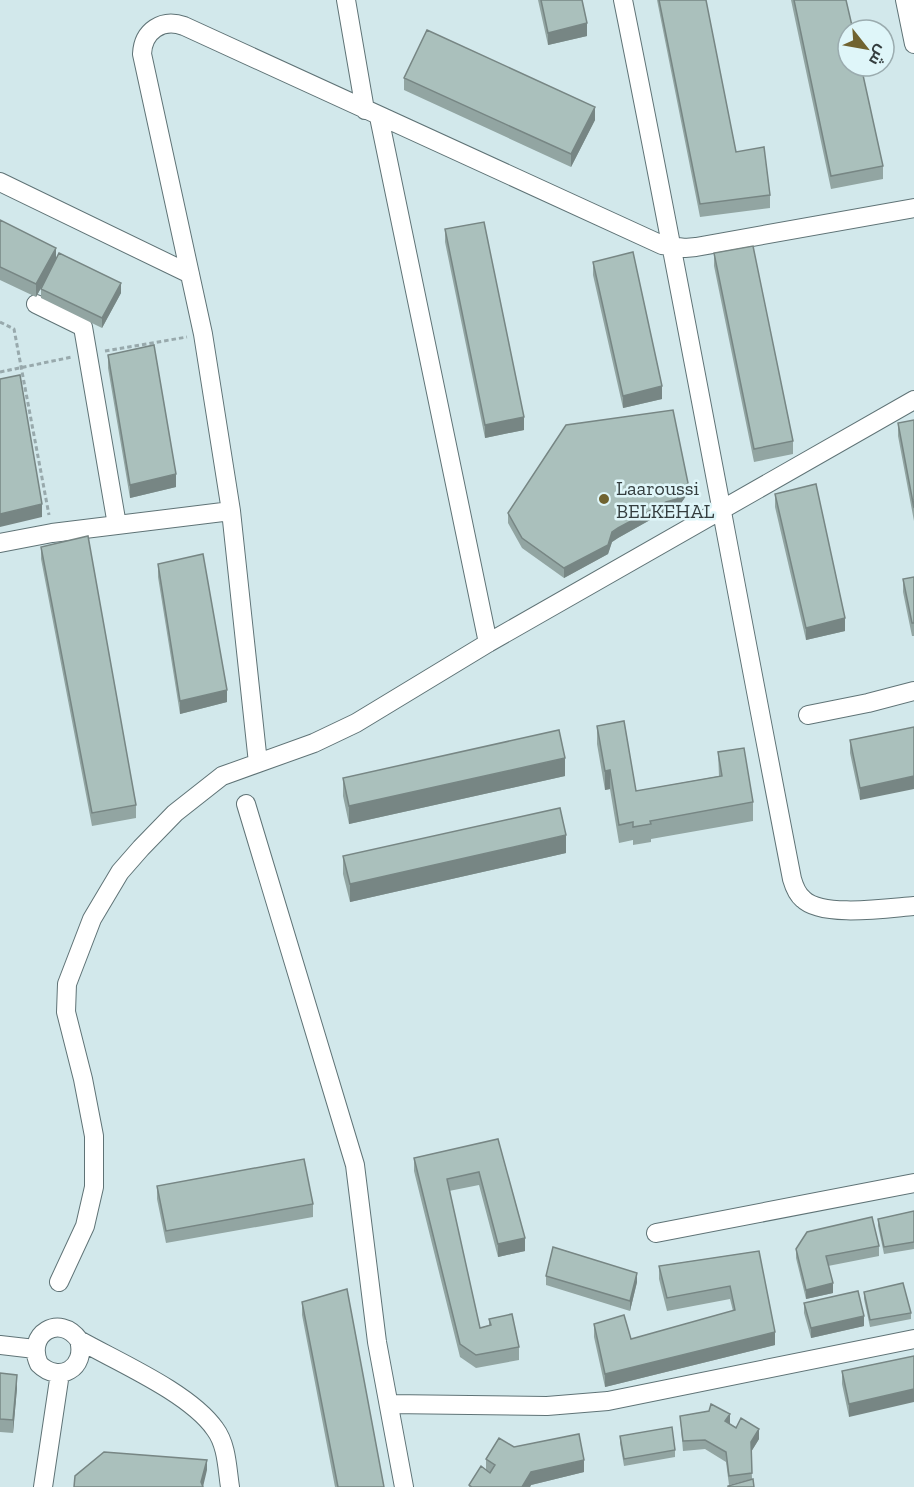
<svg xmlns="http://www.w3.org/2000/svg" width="914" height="1487" viewBox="0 0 914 1487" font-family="'Zilla Slab',Cairo,serif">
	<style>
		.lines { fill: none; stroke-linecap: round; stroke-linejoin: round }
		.minor-casing { stroke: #5f7376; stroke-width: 20 }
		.path { stroke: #98a9ac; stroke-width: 3; stroke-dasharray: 4.5 3; stroke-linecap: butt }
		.minor { stroke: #fff; stroke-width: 18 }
		.wall { fill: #92a5a2 }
		.shaded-wall { fill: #778684 }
		.building { fill: #aac0bc; stroke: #778684; stroke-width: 1.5 }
		.poi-dot { fill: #706330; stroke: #dff6f9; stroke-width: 2 }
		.labels { text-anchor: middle; stroke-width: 5; stroke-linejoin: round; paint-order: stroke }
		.poi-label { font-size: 20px; fill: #353e3f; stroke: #dff6f9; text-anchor: start }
	</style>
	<rect width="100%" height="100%" fill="#d2e8eb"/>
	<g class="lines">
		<defs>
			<path id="minor" d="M346,0L365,110
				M623,0C682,292 735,586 792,879C794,886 797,894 803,899C822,918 888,908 914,906
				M905,0L914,44
				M379,117L488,643
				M0,182L190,274
				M36,304L83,327L117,525
				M0,543L52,533L231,511
				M808,715L868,703L914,691
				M258,763L231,511L203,334L142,54C143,31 162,18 184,26L662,245L685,248L696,247L914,208
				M246,804L355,1165L377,1342L404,1487
				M656,1233L914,1183
				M59,1282L85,1226L94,1187V1136L83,1079L66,1012L67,984L92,919L120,872L141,848L175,813L222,776L314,743L356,723L488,643L914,400
				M79,1340C87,1368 59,1384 39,1364C25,1334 60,1313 79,1340C118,1362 190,1393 215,1429C227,1445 227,1468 230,1487
				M0,1345L35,1349
				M389,1404L547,1406L608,1401L914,1339
				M43,1487L60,1373"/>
		</defs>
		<use href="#minor" class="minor-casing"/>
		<path class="path" d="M0,322L14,329L49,515
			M105,351L187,337
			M0,372L72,357"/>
		<use href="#minor" class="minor"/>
	</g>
	<path class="wall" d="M538,0H582L587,36L548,45Z
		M657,0H706L736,152L770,195V208L700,217Z
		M791,0H846L883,166V179L831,189Z
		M404,78L595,120L571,167L404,90Z
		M0,220L56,260L121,293L102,328L41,298V289L49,273L36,297L0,280Z
		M445,229L524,430L485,438L445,242Z
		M714,253L793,441V454L754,462L714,266Z
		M593,262L662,399L623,408L593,275Z
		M108,355L176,487L130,498L108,368Z
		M914,420V521L898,436V423Z
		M688,493L677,509L666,511L618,538L612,542L608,554L564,578L522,548L508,523V513Z
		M775,494L845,631L806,640L775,507Z
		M41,547L136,805V818L92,826L41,559Z
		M158,564L227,702L180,714L158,577Z
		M914,577V636H912L903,592V579Z
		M597,726L636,791L719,776L718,752L753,802V821L651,839V842L633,845V840L619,843L610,789L605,790L597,744Z
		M914,727L860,800L850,753V740Z
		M565,776L349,824L343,796V778Z
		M566,853L350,902L343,874V856Z
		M498,1139L525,1251L498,1257L479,1185L449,1191L480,1328L489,1325V1319L519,1347V1360L476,1368L460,1357L414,1171V1158Z
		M157,1186L313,1204V1217L166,1243L157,1199Z
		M914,1211V1249L884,1254L878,1226V1219Z
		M879,1246V1256L828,1266L833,1293L806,1299L796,1258V1249Z
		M759,1251L775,1345L605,1387L594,1337V1324L631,1339L733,1311L730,1299L667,1311L659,1279V1266Z
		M546,1276L637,1282L630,1311L546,1285Z
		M864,1292L911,1313V1319L870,1327L864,1299Z
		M302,1302L384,1487H335L302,1315Z
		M804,1303L864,1326L811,1338L804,1313Z
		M914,1356L849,1417L842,1384V1371Z
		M0,1373L17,1388L13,1433L0,1432Z
		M680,1416L730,1424L759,1439L751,1452L752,1479L729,1485L726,1462L705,1449L683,1451Z
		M620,1436L675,1450V1457L624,1466L620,1443Z
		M514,1447L584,1472L531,1485L530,1487H469V1485L486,1470V1459Z"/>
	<path class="shaded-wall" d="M587,23V36L548,45V33Z
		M595,107V120L571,167V154Z
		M56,248V261L36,297V284Z
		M121,283V293L102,328V318Z
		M662,386V399L623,408V396Z
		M524,417V430L485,438V425Z
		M176,474V487L130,498V485Z
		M688,483V493L677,509L666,511L618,538L612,542L608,554L564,578V568L618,528Z
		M42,504V517L0,527V514Z
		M845,618V631L806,640V628Z
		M227,690V702L180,714V701Z
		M565,758V776L349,824V806Z
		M610,770V789L605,790V771Z
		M914,776V789L860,800V788Z
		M566,835V853L350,902V884Z
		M525,1238V1251L498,1257V1244Z
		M637,1273V1282L630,1311V1301Z
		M833,1283V1293L806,1299V1290Z
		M864,1316V1326L811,1338V1328Z
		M775,1332V1345L605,1387V1374Z
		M17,1375V1388L13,1433V1420Z
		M914,1389V1402L849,1417V1404Z
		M730,1414V1424L725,1421Z
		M759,1429V1439L751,1452V1442Z
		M207,1460V1470L203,1487L201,1482Z
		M584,1460V1472L531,1485L530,1487H522L531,1472Z"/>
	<path class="building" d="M541,0H582L587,23L548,33Z
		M659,0H706L736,152L764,147L770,195L700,204Z
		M794,0H846L853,30H848V66H861L883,166L831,176Z
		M427,30L595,107L571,154L404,78Z
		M0,220L56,248L36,284L0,267Z
		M484,222L524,417L485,425L445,229Z
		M753,246L793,441L754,449L714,253Z
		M633,252L662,386L623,396L593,262Z
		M59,253L121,283L102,318L41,289Z
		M154,345L176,474L130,485L108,355Z
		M20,375L42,504L0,514V379Z
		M673,410L688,483L677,499L666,502L618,528L612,532L608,545L564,568L522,538L508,513L566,425Z
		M914,420V508L898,423Z
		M816,484L845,618L806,628L775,494Z
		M88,536L136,805L92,813L41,547Z
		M203,554L227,690L180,701L158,564Z
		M914,577V623H912L903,579Z
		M624,721L636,791L722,776L718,752L744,748L753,802L650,821L651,824L633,827V822L619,825L610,770L605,771L597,726Z
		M914,727V776L860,788L850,740Z
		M559,730L565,758L349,806L343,778Z
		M560,808L566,835L350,884L343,856Z
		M498,1139L525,1238L498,1244L479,1172L447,1179L480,1328L491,1325L489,1319L512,1314L519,1347L476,1355L460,1344L414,1158Z
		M304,1159L313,1204L166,1231L157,1186Z
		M914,1211V1242L884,1247L878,1219Z
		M872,1217L879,1246L826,1256L833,1283L806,1290L796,1249L807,1232Z
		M553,1247L637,1273L630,1301L546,1276Z
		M759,1251L775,1332L605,1374L594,1324L624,1315L631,1339L735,1310L730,1286L667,1298L659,1266Z
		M903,1283L911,1313L870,1320L864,1292Z
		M347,1289L384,1487H338L302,1302Z
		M858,1291L864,1316L811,1328L804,1303Z
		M914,1356V1389L849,1404L842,1371Z
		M0,1373L17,1375L13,1420L0,1419Z
		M711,1404L730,1414L725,1421L736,1428L741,1418L759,1429L751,1442L752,1473L729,1476L726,1452L705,1440L683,1441L680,1416L709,1411Z
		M672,1427L675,1450L624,1459L620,1436Z
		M579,1434L584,1460L531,1472L522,1487H472L469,1485L481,1466L490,1473L495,1465L486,1459L499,1438L514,1447Z
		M104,1452L207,1460L201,1482L203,1487H74L75,1476Z
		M753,1479L754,1487H728V1486Z"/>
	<circle class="poi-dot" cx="604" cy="499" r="6"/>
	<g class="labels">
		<g class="poi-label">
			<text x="616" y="495">Laaroussi<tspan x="616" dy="23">BELKEHAL</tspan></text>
		</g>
	</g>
	<g transform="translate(866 48) rotate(121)"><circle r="28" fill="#dff6f9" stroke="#9bacaf" stroke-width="1.5"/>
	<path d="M0-4.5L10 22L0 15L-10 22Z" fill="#706330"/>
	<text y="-9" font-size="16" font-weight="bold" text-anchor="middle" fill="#353e3f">ش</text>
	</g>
</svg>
